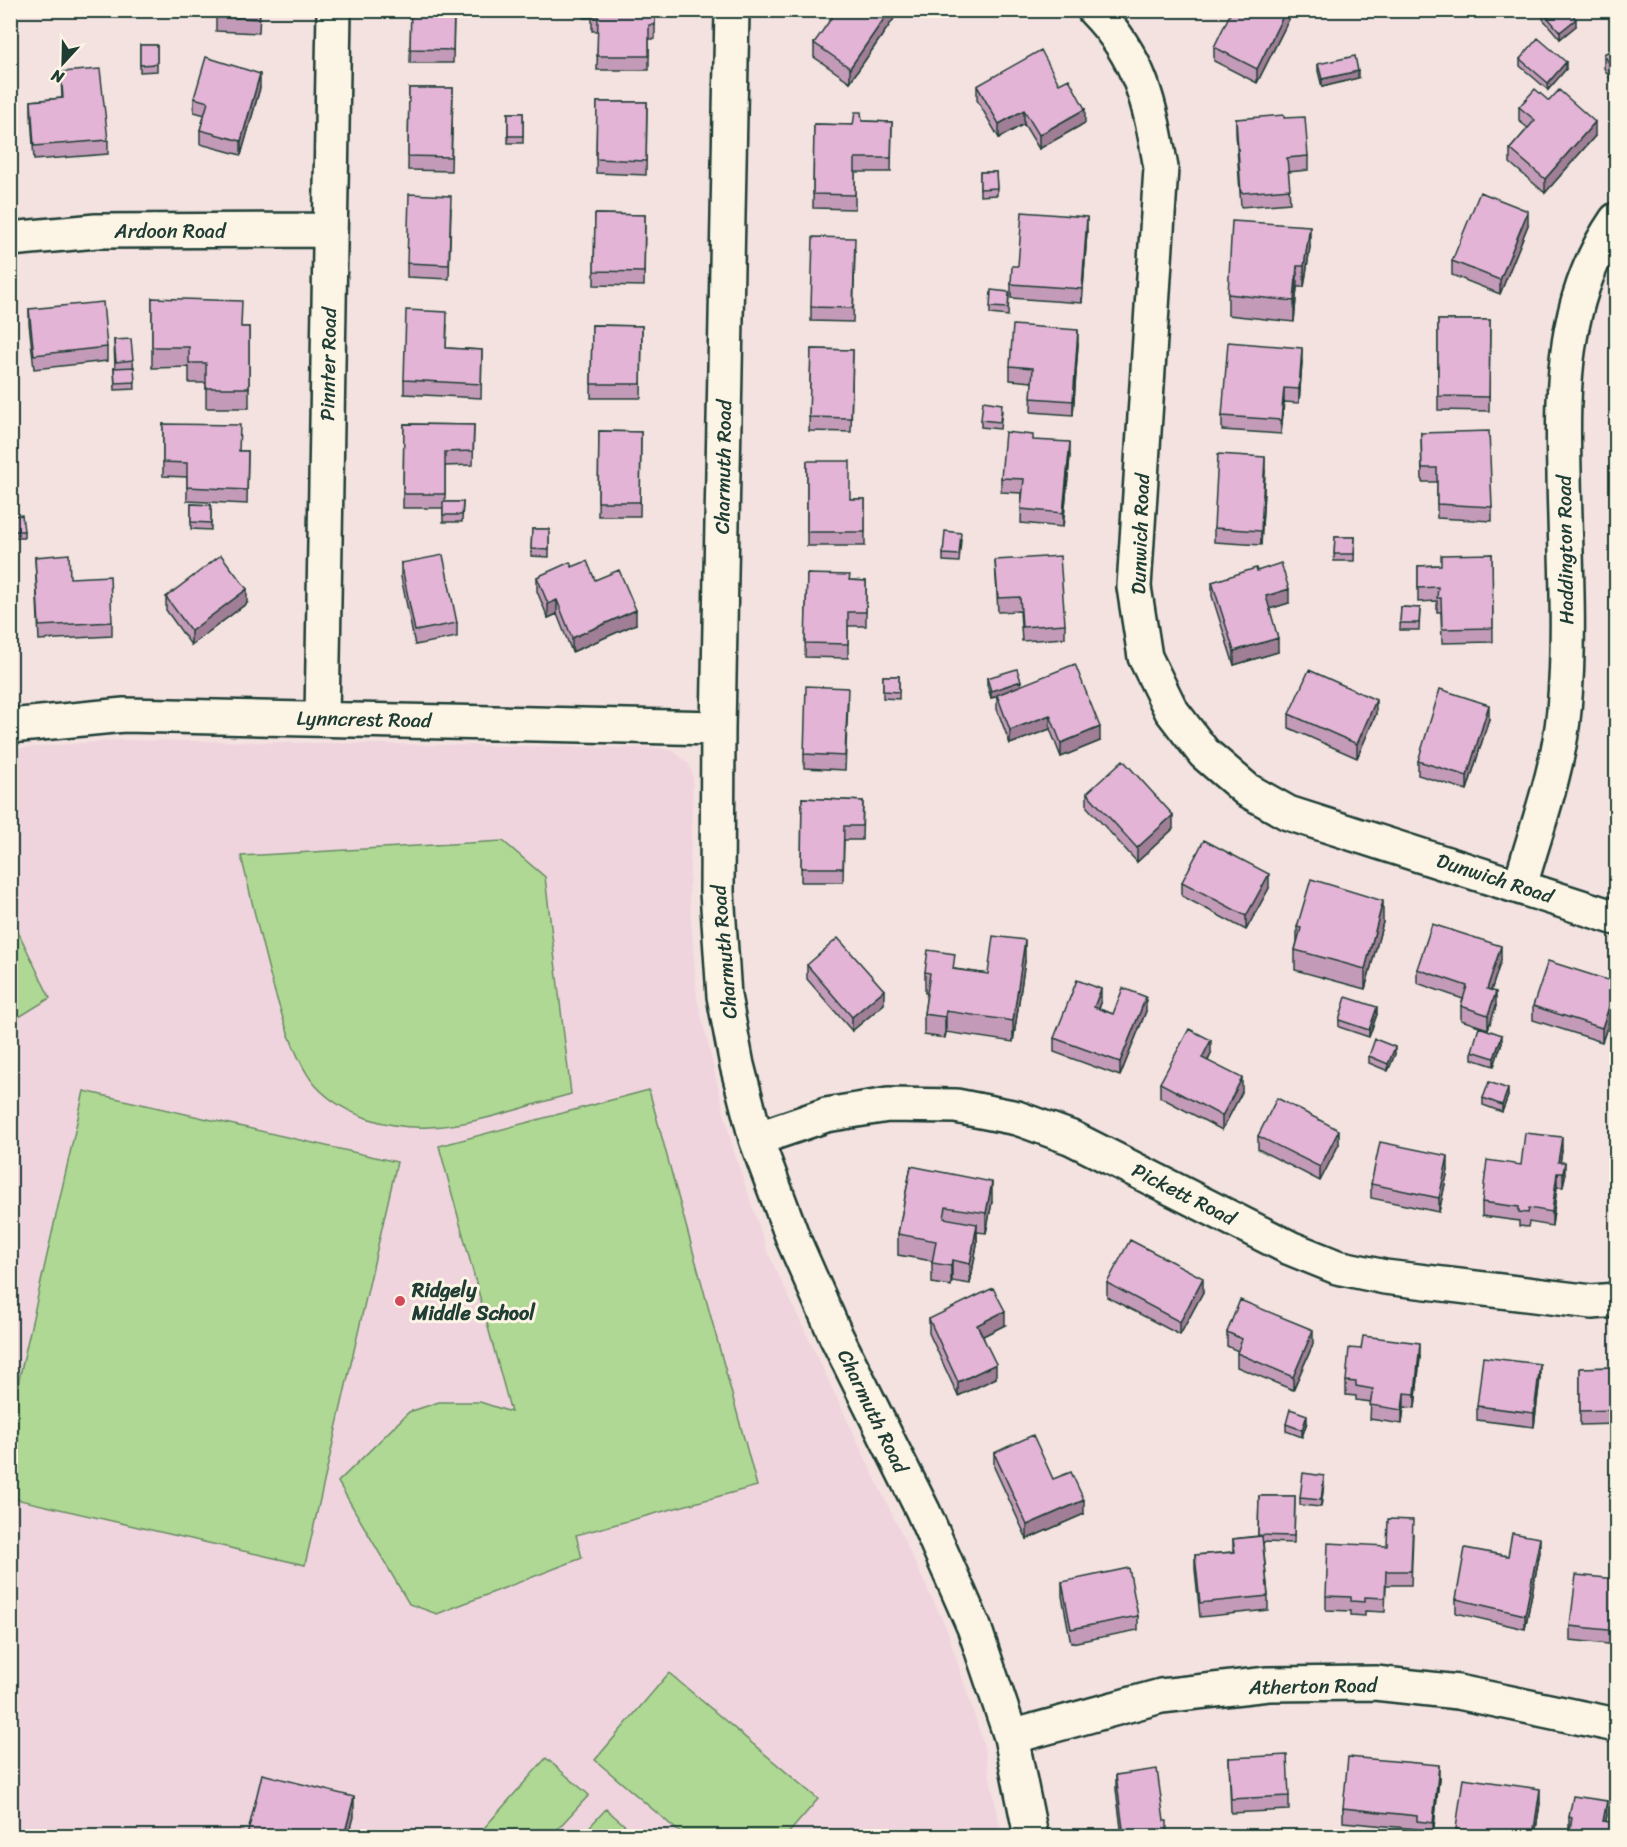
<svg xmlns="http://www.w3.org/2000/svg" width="1627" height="1847" viewBox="0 0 1627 1847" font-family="Sriracha,sans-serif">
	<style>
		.built { fill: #efd4dd }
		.green { fill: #afd894; stroke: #678a64; stroke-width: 1.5 }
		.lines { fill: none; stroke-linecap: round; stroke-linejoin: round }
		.minor-casing { stroke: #1f3d34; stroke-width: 38 }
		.minor { stroke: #fcf5e5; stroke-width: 33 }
		.wall { fill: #c39bb8; stroke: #1f3d34; stroke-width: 1.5 }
		.shaded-wall { fill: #9f7e96; stroke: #1f3d34; stroke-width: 1.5 }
		.building { fill: #e3b4d6; stroke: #1f3d34; stroke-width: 1.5 }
		.poi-dot { fill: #d1495b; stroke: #fcf5e5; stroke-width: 2 }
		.labels { text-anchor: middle; stroke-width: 6; stroke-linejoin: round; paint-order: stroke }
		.street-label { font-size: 20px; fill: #1f3d34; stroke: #fcf5e5 }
		.poi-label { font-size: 20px; font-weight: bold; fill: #1f3d34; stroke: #fcf5e5; text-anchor: start }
	</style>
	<rect width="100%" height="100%" fill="#f4e2e0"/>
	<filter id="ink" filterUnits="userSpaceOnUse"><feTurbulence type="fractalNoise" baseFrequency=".0167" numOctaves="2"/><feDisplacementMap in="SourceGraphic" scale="12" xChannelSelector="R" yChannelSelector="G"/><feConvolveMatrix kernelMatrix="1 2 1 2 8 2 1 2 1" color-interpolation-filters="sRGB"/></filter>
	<g filter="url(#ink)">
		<path class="built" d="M121,740L658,748L674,751L690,765L693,779L689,891L697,998L733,1149L768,1253L947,1630L983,1742L1002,1836H11V749Z"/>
		<path class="green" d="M503,841L545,877L571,1094C525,1106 477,1125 429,1127C389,1129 344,1116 316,1086C281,1048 255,910 241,856Z
			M11,917L50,998L11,1022H10Z
			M649,1090L757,1486L576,1535L582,1558L437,1614L409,1604L338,1482L409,1412L439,1402H480L511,1412L439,1146Z
			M84,1091L397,1162L305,1565L11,1498V1415Z
			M669,1673L818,1799L786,1836H684L595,1760Z
			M546,1758L589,1795L551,1836H477Z
			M606,1809L637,1836H581Z"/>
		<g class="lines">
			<defs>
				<path id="minor" d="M732,10L718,728L717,892L724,996L737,1065L756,1139L794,1241L836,1336L923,1511L974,1627L1011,1737L1031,1836
					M1094,10C1141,58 1150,104 1161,168L1134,587L1145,657L1171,710L1204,753L1247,790L1288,813L1616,918
					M10,239L96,231L330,230
					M322,718L334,10
					M10,726L124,715L718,728
					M1520,886C1536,829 1559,769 1564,710C1571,632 1565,551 1564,473C1562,383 1563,297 1616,220
					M756,1139L826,1115L888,1105L956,1106L1017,1118L1072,1138L1290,1248L1337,1267L1385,1277L1592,1302L1616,1300
					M1011,1737L1161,1696L1268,1684L1375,1683L1458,1692L1616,1725"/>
			</defs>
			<use href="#minor" class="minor-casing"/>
			<use href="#minor" class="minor"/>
		</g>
		<path class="wall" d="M216,10H260L259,33L216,31Z
			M411,10H454L453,63H410Z
			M584,10H655V39H649V70H597L598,31H592V18H584Z
			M897,10V14L850,82L814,57V43Z
			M1290,10V17L1257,83L1214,61V47Z
			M1543,12L1576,26L1560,39L1543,19Z
			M140,45H157V71L140,72Z
			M1617,47V91L1604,68V54Z
			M1520,59L1566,69L1548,90L1520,66Z
			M1318,64L1358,78L1322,87L1318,71Z
			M61,72L108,140V154L34,160L31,115V101L62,98Z
			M1059,84L1085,123L1039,149L1024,124L999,138L977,100V86Z
			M260,88L241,155L200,144V130L205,115L194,112V98Z
			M409,88H453L451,171L408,170Z
			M1549,101L1595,136L1545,193L1510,163V149L1528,128L1519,121V107Z
			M597,102H647L646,175L596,173Z
			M508,113H523V143H508Z
			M1284,118L1308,156V170L1288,172L1290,203L1241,207L1236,133V119Z
			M862,121L892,122L891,172H855V209L813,208L814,124L853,125Z
			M980,172H996L997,195L980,196Z
			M451,209L449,279L407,277V263Z
			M595,214L645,215L644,286L594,285Z
			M1528,225L1500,294L1452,275V261Z
			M1087,231L1082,303L1011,298V284L1018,266Z
			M1310,247L1304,287H1297L1294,322L1228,315V294Z
			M855,252L853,322L811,321V307Z
			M1009,292L1008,316L990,314V307Z
			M152,298L242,327H249V408H206V383H189V367L152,368Z
			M29,309L107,347V361L34,369L29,323Z
			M1438,320H1490L1489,411L1438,410Z
			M592,325L642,326L641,398H591Z
			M447,326L446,348L482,350L481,398L404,394V380Z
			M114,340L133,360L135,389L115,390L114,368H115Z
			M1078,344L1073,415L1031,412L1032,382L1010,380V366Z
			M811,349L853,350L851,432L809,431Z
			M1302,362L1299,403L1284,402L1281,434L1222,430V416Z
			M1002,411L1000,429L981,427V420Z
			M163,424L240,451H248L247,504L187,501V477L163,476Z
			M404,424L474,425L473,465L445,466V502H463L462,522H443V508H403Z
			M599,431L641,432L640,516H598Z
			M1421,433L1492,507V521L1437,518V482H1422Z
			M1033,440L1070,456L1063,527L1021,523L1022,493L1001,492V478Z
			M807,461L850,499H865V546H807Z
			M1265,471L1261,545L1214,542V528Z
			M191,504L211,505V530L191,529Z
			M10,516L24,531V538H10Z
			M532,529H549V557L531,556Z
			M1335,537H1355L1354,561H1334Z
			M961,540L959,562L943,561V554Z
			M1492,554L1493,642L1442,643L1441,612H1437V601L1418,602V566L1441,565Z
			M35,557L70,578L112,622V636L39,640Z
			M995,560L1065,624V638L1022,641L1020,611L998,612Z
			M401,563L457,623V637L415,645L401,577Z
			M572,567L595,580L636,624L572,652L557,614L548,618L537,591V577Z
			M1257,571L1289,603L1269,609L1278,652L1234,665L1212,596V582Z
			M807,574L850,580L866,581V626H848V658L805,657Z
			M166,597L247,603L191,645L166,610Z
			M1401,607L1420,608L1419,630H1400Z
			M883,676H899V699L883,698Z
			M987,678L1021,685L1100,741L1061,757L1050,729L1010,744L997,709V697L991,698L987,685Z
			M848,702L845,770L804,768V754Z
			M1289,714H1376L1357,758L1289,728Z
			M1489,719L1467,790L1418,775V761Z
			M1087,793L1173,829L1137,862L1087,807Z
			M802,798L863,801L862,840H844L843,882H801Z
			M1182,882L1269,888L1246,930L1182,896Z
			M1383,922L1365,989L1295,970V950L1297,942V927Z
			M1501,960L1491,991L1496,1006L1488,1029L1461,1020V1006L1463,999L1417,983V969Z
			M1025,961L1013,1042L946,1032L945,1038L924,1035V1014L927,993H925V972L955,969L988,974Z
			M807,965L884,1004L852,1031L807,979Z
			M1617,983V998L1602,1042L1533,1020V1006Z
			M1101,1003L1099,1009L1113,1014L1146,1011L1120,1076L1054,1052V1038Z
			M1377,1014L1369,1037L1339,1027V1020Z
			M1502,1042L1494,1066L1472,1059V1051Z
			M1211,1054L1208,1061L1242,1092L1222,1130L1160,1097V1083Z
			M1395,1054L1388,1071L1369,1063V1056Z
			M1508,1096L1502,1112L1483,1105V1098Z
			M1258,1136L1339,1144L1320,1181L1258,1149Z
			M1562,1151L1560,1162L1565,1176L1563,1187H1557L1552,1226L1529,1222L1528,1227L1519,1226V1221L1482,1216V1202L1521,1165Z
			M911,1166L992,1202L986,1233L977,1232V1244L970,1284L952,1281L951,1286L932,1283V1261L898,1255V1234Z
			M1448,1170L1439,1212L1371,1198V1184Z
			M1615,1173H1617V1196L1615,1187Z
			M1107,1283L1203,1292L1180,1335L1107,1297Z
			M929,1319L1005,1325L983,1336L996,1378L958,1396L929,1333Z
			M1227,1332L1313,1344L1293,1390L1237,1367V1353L1238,1351L1227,1346Z
			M1420,1357L1415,1408L1404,1407L1402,1424L1370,1419L1371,1402L1356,1400V1396L1346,1395V1381Z
			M1617,1367V1424L1580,1425V1368Z
			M1540,1378L1534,1427L1477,1420V1406Z
			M1307,1422L1302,1437L1286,1431V1424Z
			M994,1453L1053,1479L1084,1514L1027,1539L994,1467Z
			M1324,1483L1321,1507L1300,1505V1498Z
			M1259,1496H1295L1294,1543L1263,1542L1268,1596V1610L1200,1617L1195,1569V1555L1233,1552V1539L1258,1536Z
			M1413,1534L1411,1585H1386L1385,1612L1365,1611V1616L1351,1615V1611L1326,1610V1596L1387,1546Z
			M1540,1552L1525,1629L1456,1613V1599L1508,1556Z
			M1617,1579V1645L1570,1640V1626Z
			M1062,1582L1138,1616V1630L1071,1643L1062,1596Z
			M1229,1758L1289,1796V1810L1231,1813Z
			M1116,1775L1164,1821L1167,1836H1122L1116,1789Z
			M1439,1779L1433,1836L1417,1835V1829L1343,1822V1808Z
			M1540,1803L1535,1836H1456V1829Z
			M1607,1815L1606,1821L1569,1831V1817Z"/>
		<path class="shaded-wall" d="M890,10H897V14L850,82V68Z
			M1286,10H1290V17L1257,83V69Z
			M1576,19V26L1560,39V32Z
			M1566,62V69L1548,90V83Z
			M1358,71V78L1322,87V79Z
			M260,74V88L241,155V141Z
			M1085,109V123L1039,149V135Z
			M1024,110V124L999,138V124Z
			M1595,122V136L1545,193V179Z
			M1528,211V225L1500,294V280Z
			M1087,217V231L1082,303V289Z
			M1310,226V247L1304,287V266Z
			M1297,266V287L1294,322V301Z
			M1078,330V344L1073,415V401Z
			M1302,348V362L1299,403V389Z
			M10,378H13V392H10Z
			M1284,388V402L1281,434V420Z
			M1070,442V456L1063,527V513Z
			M1265,457V471L1261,545V531Z
			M247,589V603L191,645V631Z
			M1289,589V603L1266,610V596Z
			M557,600V614L548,618V604Z
			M636,610V624L572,652V638Z
			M1278,638V652L1234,665V651Z
			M1021,681V689L991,698V691Z
			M1376,700V714L1357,758V744Z
			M1489,705V719L1467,790V776Z
			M1050,715V729L1010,744V730Z
			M1100,727V741L1061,757V743Z
			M1173,815V829L1137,862V848Z
			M1269,874V888L1246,930V916Z
			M1383,901V922L1365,989V969Z
			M1025,940V961L1013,1042V1021Z
			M1501,946V960L1487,1003V989Z
			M1617,984V998L1602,1042V1028Z
			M1101,989V1003L1094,1021V1007Z
			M884,990V1004L852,1031V1017Z
			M1496,992V1006L1488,1029V1015Z
			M1146,997V1011L1120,1076V1062Z
			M1377,1007V1014L1369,1037V1030Z
			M946,1011V1032L945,1038V1017Z
			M1502,1035V1042L1494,1066V1058Z
			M1211,1040V1054L1202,1072V1058Z
			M1395,1047V1054L1388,1071V1064Z
			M1242,1078V1092L1222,1130V1116Z
			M1508,1089V1096L1502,1112V1105Z
			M1339,1130V1144L1320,1181V1167Z
			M1562,1137V1151L1558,1176V1162Z
			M1448,1156V1170L1439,1212V1198Z
			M1565,1162V1176L1563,1187V1173Z
			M1557,1173V1187L1552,1226V1212Z
			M992,1182V1202L986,1233V1213Z
			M977,1224V1244L970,1284V1264Z
			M952,1260V1281L951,1286V1266Z
			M1203,1278V1292L1180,1335V1322Z
			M1005,1311V1325L977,1339V1325Z
			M1313,1330V1344L1293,1390V1377Z
			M1420,1343V1357L1415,1408V1394Z
			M996,1364V1378L958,1396V1382Z
			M1540,1364V1378L1534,1427V1413Z
			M1404,1393V1407L1402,1424V1410Z
			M1307,1415V1422L1302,1437V1430Z
			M1324,1476V1483L1321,1507V1500Z
			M1084,1500V1514L1027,1539V1525Z
			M1540,1538V1552L1525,1629V1615Z
			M1439,1765V1779L1433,1836V1823Z
			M1540,1789V1803L1535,1836H1533Z
			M354,1797V1817L349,1836H344Z
			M1607,1801V1815L1603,1835V1821Z"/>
		<path class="building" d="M216,10H260L259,19L216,17Z
			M411,10H454L453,50L410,49Z
			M592,10H655V25H649V56H597L598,17H592Z
			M837,10H890L850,68L814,43Z
			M1232,10H1286L1257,69L1214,47Z
			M1545,10H1568L1576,19L1560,32L1543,12Z
			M1538,38L1566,62L1548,83L1520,59Z
			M140,45H157V64L140,65Z
			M1617,47V77L1604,54Z
			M1041,50L1059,84L1069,79L1085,109L1039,135L1024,110L999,124L977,86Z
			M1355,56L1358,71L1322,79L1318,64Z
			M206,57L260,74L241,141L200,130L208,102L194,98Z
			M100,69L108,140L34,146L31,101L63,98L61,72Z
			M409,88H453L451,157L408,156Z
			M1535,89L1549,101L1559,90L1595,122L1545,179L1510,149L1535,120L1519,107Z
			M597,102H647L646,161L596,159Z
			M855,112H861L862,121L892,122L891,158H855V195L813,194L814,124L853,125Z
			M508,113H523V136H508Z
			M1284,115V118L1305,117L1308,156L1287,158L1290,189L1241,193L1236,119Z
			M980,172H996L997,188L980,189Z
			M1480,192L1528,211L1500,280L1452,261Z
			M409,194L451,196L449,265L407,263Z
			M1022,212L1087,217L1082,289L1011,284L1012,266H1018Z
			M595,214L645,215L644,272L594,271Z
			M1232,221L1310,226L1304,266H1297L1294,301L1228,294Z
			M813,237L855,238L853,308L811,307Z
			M991,290L1009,292L1008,308L990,307Z
			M152,298L242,301L241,327H249V388H206V363H189V347H152Z
			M103,302L107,347L34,355L29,309Z
			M406,310L447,312L446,348L482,350L481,384L404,380Z
			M1438,320H1490L1489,397L1438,396Z
			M592,325L642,326L641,384H591Z
			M1013,325L1078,330L1073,401L1031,398L1033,368L1010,366Z
			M131,339L133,360L116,362L114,340Z
			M1228,342L1302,348L1299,389L1284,388L1281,420L1222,416Z
			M811,349L853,350L851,418L809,417Z
			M134,367L135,382L115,383L114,368Z
			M983,401L1002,404L1000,422L981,420Z
			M163,424L240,425L239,451H248L247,490L187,487V463L163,462Z
			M404,424L474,425L473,451L445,452V494H403Z
			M599,431L641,432L640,502H598Z
			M1489,431L1492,507L1437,504V468H1422L1421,433Z
			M1005,432L1033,435V440L1070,442L1063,513L1021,509L1024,479L1001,478Z
			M1218,454L1265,457L1261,531L1214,528Z
			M807,461H850V499H865V532H807Z
			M443,502H463L462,515H443Z
			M191,504L211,505V523L191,522Z
			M22,515L24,531H10V516Z
			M532,529H549V550L531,549Z
			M945,531L961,533L959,555L943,554Z
			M1335,537H1355L1354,554H1334Z
			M69,554L70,578L110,576L112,622L39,626L35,557Z
			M1492,554L1493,628L1442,629L1441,598H1437L1438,587L1418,588V566L1441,565V555Z
			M221,555L247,589L191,631L166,597Z
			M443,555L457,623L415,631L401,563Z
			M1060,556L1065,624L1022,627L1020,597L998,598L995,560Z
			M587,561L595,580L619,570L636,610L572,638L557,600L548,604L537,577L570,562L572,567Z
			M1281,563L1289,589L1266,596L1278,638L1234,651L1212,582L1256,568L1257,571Z
			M807,574L850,575L849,580L866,581V612H848V644L805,643Z
			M1401,607L1420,608L1419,623H1400Z
			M1075,664L1100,727L1061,743L1050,715L1010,730L997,695Z
			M1017,669L1021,681L991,691L987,678Z
			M1309,670L1376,700L1357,744L1289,714Z
			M883,676H899V692L883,691Z
			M806,686L848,688L845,756L804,754Z
			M1440,689L1489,705L1467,776L1418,761Z
			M1123,760L1173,815L1137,848L1087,793Z
			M802,798L863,801L862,826H844L843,868H801Z
			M1204,840L1269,874L1246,916L1182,882Z
			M1311,879L1383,901L1365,969L1295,950L1301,928L1297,927Z
			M1432,924L1501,946L1487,989L1496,992L1488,1015L1461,1006L1467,986L1417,969Z
			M993,936L1025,940L1013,1021L946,1011L945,1017L924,1014L930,973L925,972L928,950L955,954L953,969L988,974Z
			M838,938L884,990L852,1017L807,965Z
			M1548,961L1617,983L1602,1028L1533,1006Z
			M1077,980L1101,989L1094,1007L1113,1014L1123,988L1146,997L1120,1062L1054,1038Z
			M1346,997L1377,1007L1369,1030L1339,1020Z
			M1479,1027L1502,1035L1494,1058L1472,1051Z
			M1189,1029L1211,1040L1202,1058L1242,1078L1222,1116L1160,1083Z
			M1375,1039L1395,1047L1388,1064L1369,1056Z
			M1489,1082L1508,1089L1502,1105L1483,1098Z
			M1277,1098L1339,1130L1320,1167L1258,1136Z
			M1525,1133L1562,1137L1558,1162H1565L1563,1173H1557L1552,1212L1529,1208L1528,1213L1519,1212V1207L1482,1202L1487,1160L1521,1165Z
			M1380,1142L1448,1156L1439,1198L1371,1184Z
			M911,1166L992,1182L986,1213L946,1207L944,1218L977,1224L970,1264L952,1260L951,1266L932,1263L936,1241L898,1234Z
			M1130,1240L1203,1278L1180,1322L1107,1283Z
			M993,1288L1005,1311L977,1325L996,1364L958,1382L929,1319Z
			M1240,1300L1313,1330L1293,1377L1237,1353L1242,1339L1227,1332Z
			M1363,1336L1420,1343L1415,1394L1404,1393L1402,1410L1370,1405L1373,1389L1356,1386V1382L1346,1381L1349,1348L1361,1349Z
			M1483,1357L1540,1364L1534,1413L1477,1406Z
			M1617,1367V1410L1580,1411V1368Z
			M1290,1409L1307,1415L1302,1430L1286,1424Z
			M1033,1435L1053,1479L1071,1472L1084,1500L1027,1525L994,1453Z
			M1303,1473L1324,1476L1321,1500L1300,1498Z
			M1259,1496H1295L1294,1536L1258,1535Z
			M1388,1519L1413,1520L1411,1571H1386L1385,1598L1365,1597V1602L1351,1601V1597L1326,1596L1328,1543L1387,1546Z
			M1512,1533L1540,1538L1525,1615L1456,1599L1465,1548L1508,1556Z
			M1262,1536L1268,1596L1200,1603L1195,1555L1235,1552L1233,1539Z
			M1129,1568L1138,1616L1071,1629L1062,1582Z
			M1576,1575L1617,1579V1631L1570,1626Z
			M1287,1755L1289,1796L1231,1799L1229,1758Z
			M1348,1757L1439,1765L1433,1823L1417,1821V1816L1343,1808Z
			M1157,1769L1164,1821H1167V1836H1124L1116,1775Z
			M262,1774L354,1797L344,1836H247Z
			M1463,1778L1540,1789L1533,1836H1505L1472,1833V1831L1456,1829Z
			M1573,1796L1607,1801L1603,1821L1617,1823V1836H1569L1572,1818L1569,1817Z
			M1316,1832V1836H1280V1834Z"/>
	</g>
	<circle class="poi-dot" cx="400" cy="1301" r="6"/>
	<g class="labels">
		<g class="street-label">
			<text x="170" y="238">Ardoon Road</text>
			<text transform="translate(328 364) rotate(-89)" y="7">Pinnter Road</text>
			<text transform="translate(723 467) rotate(-89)" y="7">Charmuth Road</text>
			<text transform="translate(1140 534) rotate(-88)" y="7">Dunwich Road</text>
			<text transform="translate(1565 550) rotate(-91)" y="7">Haddington Road</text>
			<text transform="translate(364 719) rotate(1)" y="7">Lynncrest Road</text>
			<text transform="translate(1495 878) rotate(18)" y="7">Dunwich Road</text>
			<text transform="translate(724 952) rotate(-95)" y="7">Charmuth Road</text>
			<text transform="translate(1184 1194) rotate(27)" y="7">Pickett Road</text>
			<text transform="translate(873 1411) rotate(64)" y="7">Charmuth Road</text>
			<text transform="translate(1313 1686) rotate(-1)" y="7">Atherton Road</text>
		</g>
		<g class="poi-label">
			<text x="412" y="1297">Ridgely<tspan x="412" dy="23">Middle School</tspan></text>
		</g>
	</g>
	<rect width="1627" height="1847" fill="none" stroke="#fcf5e5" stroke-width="36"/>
	<rect x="18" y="18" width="1591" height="1811" fill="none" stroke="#1f3d34" stroke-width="2" filter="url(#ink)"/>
	<g transform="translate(63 63) rotate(202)" stroke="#fcf5e5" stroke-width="4.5" paint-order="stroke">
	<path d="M0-4.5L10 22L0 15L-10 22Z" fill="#1f3d34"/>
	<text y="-9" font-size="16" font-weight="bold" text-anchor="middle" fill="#1f3d34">N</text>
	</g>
</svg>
